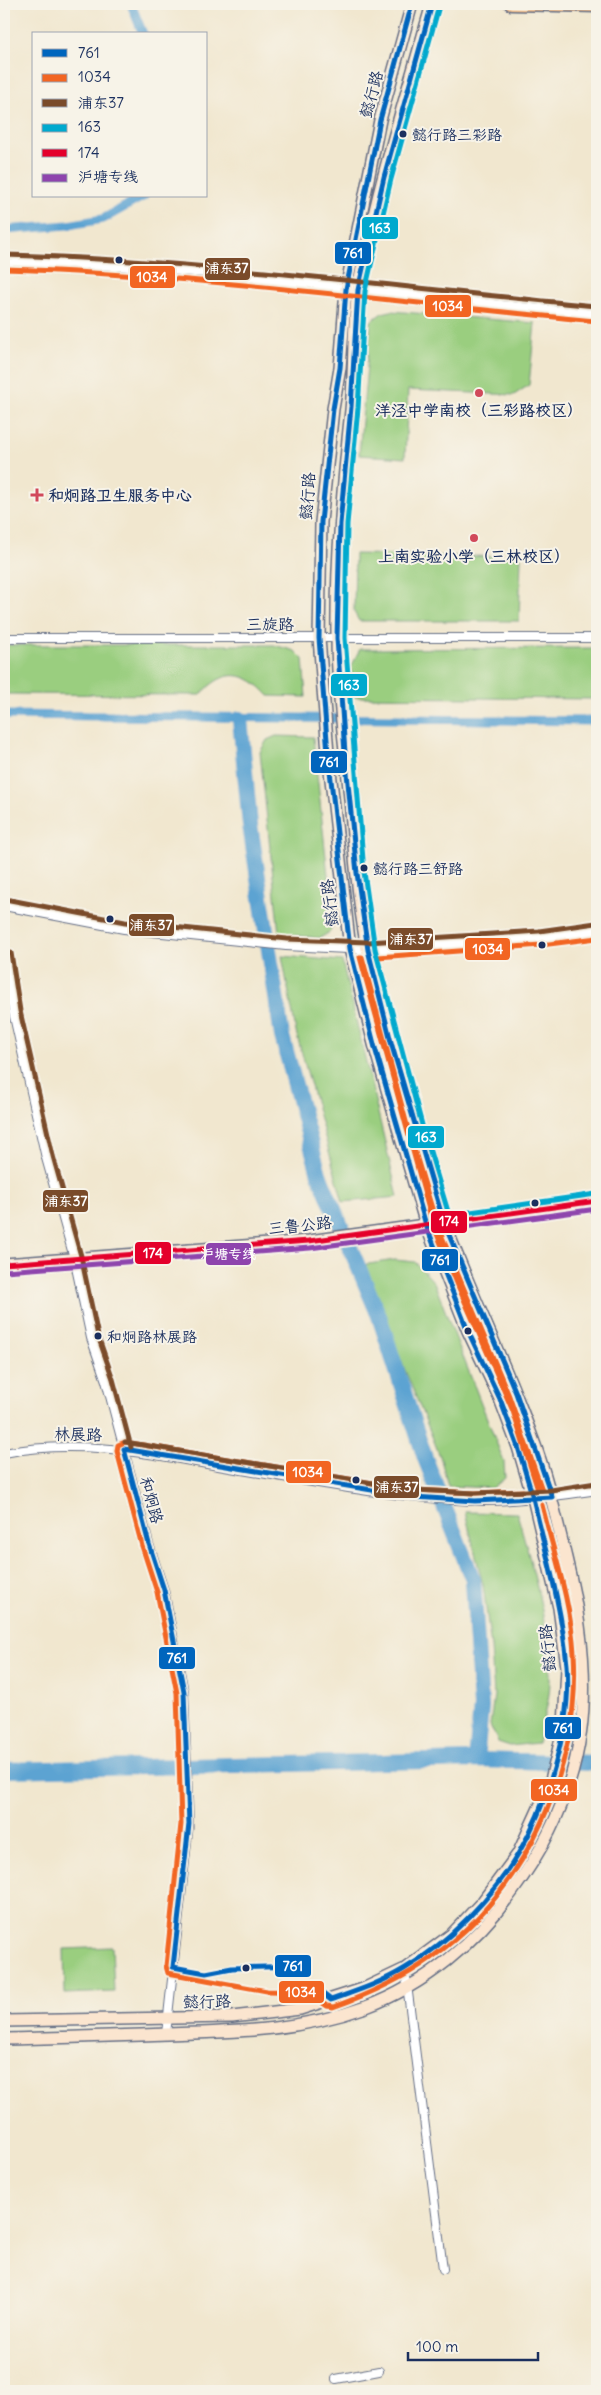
<svg xmlns="http://www.w3.org/2000/svg" width="601" height="2395" viewBox="0 0 601 2395" font-family="Delius,'LXGW WenKai TC',sans-serif">
	<style>
		.green { fill: #9ace7f; stroke: #5a7e6e }
		.lines { fill: none; stroke-linecap: round; stroke-linejoin: round }
		.canal { stroke: #5ca3d2; stroke-width: 9 }
		.river { stroke: #5ca3d2; stroke-width: 16 }
		.street-casing { stroke: #666f86; stroke-width: 10 }
		.secondary-casing { stroke: #666f86; stroke-width: 14 }
		.primary-casing { stroke: #666f86; stroke-width: 15 }
		.street { stroke: #fff; stroke-width: 8 }
		.secondary { stroke: #fbe5cf; stroke-width: 11 }
		.primary { stroke: #f6be87; stroke-width: 12 }
		.bus-1-casing { stroke: #f7f3e8; stroke-width: 9 }
		.bus-2-casing { stroke: #f7f3e8; stroke-width: 9 }
		.bus-3-casing { stroke: #f7f3e8; stroke-width: 9 }
		.bus-4-casing { stroke: #f7f3e8; stroke-width: 9 }
		.bus-5-casing { stroke: #f7f3e8; stroke-width: 9 }
		.bus-6-casing { stroke: #f7f3e8; stroke-width: 9 }
		.bus-1 { stroke: #0065bd; stroke-width: 5 }
		.bus-2 { stroke: #f26522; stroke-width: 5 }
		.bus-3 { stroke: #7a4b2a; stroke-width: 5 }
		.bus-4 { stroke: #00a9ce; stroke-width: 5 }
		.bus-5 { stroke: #e4002b; stroke-width: 5 }
		.bus-6 { stroke: #8e44ad; stroke-width: 5 }
		.bus-dot { fill: #1b2f5e; stroke: #f7f3e8; stroke-width: 2 }
		.poi-dot { fill: #d1495b; stroke: #f7f3e8; stroke-width: 2 }
		.labels { text-anchor: middle; stroke-width: 4; stroke-linejoin: round; paint-order: stroke }
		.bus-label { font-size: 15px; fill: #1b2f5e; stroke: #f7f3e8; text-anchor: start }
		.street-label { font-size: 16px; fill: #1b2f5e; stroke: #f7f3e8 }
		.poi-label { font-size: 16px; font-weight: bold; fill: #1b2f5e; stroke: #f7f3e8 }
		.line-badge { stroke: #f7f3e8; stroke-width: 2 }
		.badge-label { font-size: 14px; text-anchor: middle; font-weight: bold; fill: #fff }
	</style>
	<rect width="100%" height="100%" fill="#f7f3e8"/>
	<filter id="ink" filterUnits="userSpaceOnUse"><feTurbulence type="fractalNoise" baseFrequency=".02" numOctaves="2"/><feDisplacementMap in="SourceGraphic" scale="10" xChannelSelector="R" yChannelSelector="G"/><feConvolveMatrix kernelMatrix="1 2 1 2 8 2 1 2 1" color-interpolation-filters="sRGB"/></filter>
	<filter id="wash" filterUnits="userSpaceOnUse"><feTurbulence type="fractalNoise" baseFrequency=".0096" numOctaves="4" result="noise"/><feDisplacementMap in="SourceGraphic" scale="20" xChannelSelector="R" yChannelSelector="G"/><feGaussianBlur stdDeviation="1.12" result="paint"/><feColorMatrix in="noise" values="0 0 0 0 0 0 0 0 0 0 0 0 0 0 0 0 0 1.4 0 .05"/><feComposite in="paint" operator="in"/></filter>
	<g filter="url(#wash)">
		<rect width="100%" height="100%" fill="#f1e7cf"/>
		<path class="green" d="M391,311L535,323L529,385L514,395L408,390L405,458L359,455L371,321L382,313Z
			M355,554L521,557L519,621H359L354,612Z
			M4,645H274L295,651L303,659L306,697L269,696C247,671 224,667 201,695L4,694Z
			M597,648V699L354,697L351,667L360,649Z
			M276,736L313,737L333,922L330,932L320,938L279,934L260,752L267,740Z
			M282,956L342,961L398,1197L343,1202L296,1032Z
			M395,1260L415,1262L434,1282L504,1462L505,1478L493,1488L448,1486L440,1456L362,1265Z
			M465,1512L517,1513C532,1566 548,1620 550,1675C551,1697 543,1722 538,1743L510,1746L498,1742L490,1725L494,1695L491,1647L483,1585Z
			M112,1947L114,1992L65,1994L64,1949Z"/>
		<g class="lines">
			<path class="canal" d="M131,4L143,34
				M4,230L68,225L103,219L144,196
				M4,715L597,721"/>
			<path class="river" d="M240,719L250,825L282,1036L319,1174L379,1316L425,1458L473,1580L481,1707L476,1760
				M4,1770L476,1760L597,1763"/>
		</g>
	</g>
	<g filter="url(#ink)">
		<g class="lines">
			<defs>
				<path id="street" d="M4,262C203,264 399,298 597,314
					M4,638H597
					M4,906L124,929L286,946L368,950L540,938L597,930
					M4,954L13,1012L46,1158L74,1258L91,1338L106,1381L149,1544L164,1590L184,1692L189,1824L166,2034
					M4,1453C85,1437 157,1456 236,1469C315,1482 393,1498 473,1501C514,1502 556,1496 597,1490
					M405,1969L443,2269
					M336,2379L379,2371"/>
				<path id="secondary" d="M4,1264L309,1241L597,1201
					M4,2021L232,2017L300,2009L363,1989L405,1969L451,1935L483,1901L518,1854L550,1784L564,1726L567,1667L559,1608L533,1498L518,1447L500,1399L468,1331L426,1225L375,1048L350,949L328,753L319,638L321,522L333,409L340,368L346,289L380,120L412,4
					M4,2039C58,2038 113,2036 167,2034C237,2032 299,2031 366,2007C425,1985 476,1942 512,1892C592,1784 597,1685 566,1558C556,1517 547,1476 532,1437C506,1366 473,1298 446,1227C429,1185 418,1139 406,1095C393,1046 377,998 367,949C358,899 354,849 350,799C345,745 337,690 337,636C336,560 343,485 351,410C355,368 352,325 359,284C377,189 406,96 432,4"/>
				<path id="primary" d="M511,4L597,6"/>
			</defs>
			<use href="#street" class="street-casing"/>
			<use href="#secondary" class="secondary-casing"/>
			<use href="#primary" class="primary-casing"/>
			<use href="#street" class="street"/>
			<use href="#secondary" class="secondary"/>
			<use href="#primary" class="primary"/>
			<defs>
				<path id="bus-1" d="M412,4L380,120L346,289L340,368L333,409L321,522L319,638L328,753L350,949L375,1048L426,1225L468,1331L500,1399L518,1447L533,1498
					M432,4L384,177L358,290L351,407L340,524L337,638L345,753L357,873L368,950L392,1046L444,1223L516,1393L552,1497L533,1498
					M511,4L597,6
					M124,1449L414,1497L475,1501L533,1498C546,1553 562,1609 567,1665C572,1724 548,1804 518,1854C494,1896 446,1945 404,1969C381,1983 356,1991 331,2000L310,1984L300,1966L232,1968L206,1973L173,1967L189,1824L184,1692L164,1590L149,1544Z"/>
				<path id="bus-2" d="M4,269C202,275 399,303 596,321
					M360,957H362L408,1129L437,1225L509,1396L542,1490H538L513,1411L459,1288L433,1224Z
					M378,957L541,945L597,938
					M523,1491L475,1493L415,1490L125,1442L118,1445L117,1451L142,1546L157,1592L177,1693L181,1824L166,1966L168,1973L267,1991L307,1992L327,2006L333,2007C367,1995 401,1980 431,1958C526,1891 581,1769 574,1653C571,1603 554,1553 542,1505"/>
				<path id="bus-3" d="M4,255C203,260 399,288 597,306
					M5,899L125,922L287,939L368,942L539,931L596,923
					M11,953L20,1011L53,1156L81,1256L98,1336L113,1379L131,1447
					M125,1442L415,1490L475,1493L551,1490L596,1483"/>
				<path id="bus-4" d="M439,6L391,179L365,291L358,408L347,524L345,638L364,872L375,949L422,1125L449,1215L596,1194"/>
				<path id="bus-5" d="M4,1264L309,1241L597,1201"/>
				<path id="bus-6" d="M5,1271L310,1248L597,1209"/>
			</defs>
			<use href="#bus-1" class="bus-1-casing"/>
			<use href="#bus-2" class="bus-2-casing"/>
			<use href="#bus-3" class="bus-3-casing"/>
			<use href="#bus-4" class="bus-4-casing"/>
			<use href="#bus-5" class="bus-5-casing"/>
			<use href="#bus-6" class="bus-6-casing"/>
			<use href="#bus-1" class="bus-1"/>
			<use href="#bus-2" class="bus-2"/>
			<use href="#bus-3" class="bus-3"/>
			<use href="#bus-4" class="bus-4"/>
			<use href="#bus-5" class="bus-5"/>
			<use href="#bus-6" class="bus-6"/>
		</g>
	</g>
	<g class="bus-dot">
		<circle cx="403" cy="134" r="4.5"/>
		<circle cx="119" cy="260" r="4.5"/>
		<circle cx="364" cy="868" r="4.5"/>
		<circle cx="110" cy="919" r="4.5"/>
		<circle cx="542" cy="945" r="4.5"/>
		<circle cx="535" cy="1203" r="4.5"/>
		<circle cx="468" cy="1331" r="4.5"/>
		<circle cx="98" cy="1336" r="4.5"/>
		<circle cx="356" cy="1480" r="4.5"/>
		<circle cx="246" cy="1968" r="4.5"/>
	</g>
	<g class="poi-dot">
		<circle cx="479" cy="393" r="5"/>
		<path d="M34.5 487.5h5v5h5v5h-5v5h-5v-5h-5v-5h5z"/>
		<circle cx="474" cy="538" r="5"/>
	</g>
	<g class="labels">
		<g class="bus-label">
			<text x="412" y="140">懿行路三彩路</text>
			<text x="373" y="874">懿行路三舒路</text>
			<text x="107" y="1342">和炯路林展路</text>
		</g>
		<g class="street-label">
			<text transform="translate(371 94) rotate(-75)" y="6">懿行路</text>
			<text transform="translate(307 496) rotate(-86)" y="6">懿行路</text>
			<text x="270" y="630">三旋路</text>
			<text transform="translate(329 903) rotate(-97)" y="6">懿行路</text>
			<text transform="translate(300 1225) rotate(-6)" y="6">三鲁公路</text>
			<text transform="translate(78 1434) rotate(1)" y="6">林展路</text>
			<text transform="translate(152 1500) rotate(75)" y="6">和炯路</text>
			<text transform="translate(547 1648) rotate(-96)" y="6">懿行路</text>
			<text transform="translate(207 2001) rotate(-1)" y="6">懿行路</text>
		</g>
		<g class="poi-label">
			<text x="479" y="416">洋泾中学南校（三彩路校区）</text>
			<text x="48" y="501" text-anchor="start">和炯路卫生服务中心</text>
			<text x="474" y="562">上南实验小学（三林校区）</text>
		</g>
	</g>
	<g class="line-badge">
		<rect x="361" y="216" width="38" height="24" rx="5" fill="#00a9ce"/>
		<rect x="334" y="241" width="38" height="24" rx="5" fill="#0065bd"/>
		<rect x="204" y="257" width="47" height="24" rx="5" fill="#7a4b2a"/>
		<rect x="129" y="265" width="47" height="24" rx="5" fill="#f26522"/>
		<rect x="424" y="294" width="48" height="24" rx="5" fill="#f26522"/>
		<rect x="330" y="673" width="38" height="24" rx="5" fill="#00a9ce"/>
		<rect x="310" y="750" width="38" height="24" rx="5" fill="#0065bd"/>
		<rect x="128" y="913" width="47" height="24" rx="5" fill="#7a4b2a"/>
		<rect x="387" y="927" width="47" height="24" rx="5" fill="#7a4b2a"/>
		<rect x="464" y="937" width="47" height="24" rx="5" fill="#f26522"/>
		<rect x="407" y="1125" width="38" height="24" rx="5" fill="#00a9ce"/>
		<rect x="42" y="1189" width="47" height="24" rx="5" fill="#7a4b2a"/>
		<rect x="430" y="1210" width="38" height="24" rx="5" fill="#e4002b"/>
		<rect x="134" y="1241" width="38" height="24" rx="5" fill="#e4002b"/>
		<rect x="205" y="1242" width="47" height="24" rx="5" fill="#8e44ad"/>
		<rect x="421" y="1248" width="38" height="24" rx="5" fill="#0065bd"/>
		<rect x="285" y="1460" width="47" height="24" rx="5" fill="#f26522"/>
		<rect x="373" y="1475" width="47" height="24" rx="5" fill="#7a4b2a"/>
		<rect x="158" y="1646" width="38" height="24" rx="5" fill="#0065bd"/>
		<rect x="544" y="1716" width="38" height="24" rx="5" fill="#0065bd"/>
		<rect x="530" y="1778" width="48" height="24" rx="5" fill="#f26522"/>
		<rect x="274" y="1954" width="38" height="24" rx="5" fill="#0065bd"/>
		<rect x="278" y="1980" width="47" height="24" rx="5" fill="#f26522"/>
	</g>
	<g class="badge-label">
		<text x="380" y="233">163</text>
		<text x="353" y="258">761</text>
		<text x="227" y="273">浦东37</text>
		<text x="152" y="282">1034</text>
		<text x="448" y="311">1034</text>
		<text x="349" y="690">163</text>
		<text x="329" y="767">761</text>
		<text x="151" y="930">浦东37</text>
		<text x="411" y="944">浦东37</text>
		<text x="488" y="954">1034</text>
		<text x="426" y="1142">163</text>
		<text x="66" y="1206">浦东37</text>
		<text x="449" y="1226">174</text>
		<text x="153" y="1258">174</text>
		<text x="228" y="1259">沪塘专线</text>
		<text x="440" y="1265">761</text>
		<text x="308" y="1477">1034</text>
		<text x="397" y="1492">浦东37</text>
		<text x="177" y="1663">761</text>
		<text x="563" y="1733">761</text>
		<text x="554" y="1795">1034</text>
		<text x="293" y="1971">761</text>
		<text x="301" y="1997">1034</text>
	</g>
	<rect width="601" height="2395" fill="none" stroke="#f7f3e8" stroke-width="20"/>
	<rect x="32" y="32" width="175" height="165" fill="#f7f3e8" stroke="#9fa5b1"/>
	<rect x="42" y="49" width="25" height="8" fill="#0065bd" stroke="#9fa5b1"/>
	<text x="78" y="58" font-size="15" fill="#1b2f5e">761</text>
	<rect x="42" y="74" width="25" height="8" fill="#f26522" stroke="#9fa5b1"/>
	<text x="78" y="82" font-size="15" fill="#1b2f5e">1034</text>
	<rect x="42" y="99" width="25" height="8" fill="#7a4b2a" stroke="#9fa5b1"/>
	<text x="78" y="108" font-size="15" fill="#1b2f5e">浦东37</text>
	<rect x="42" y="124" width="25" height="8" fill="#00a9ce" stroke="#9fa5b1"/>
	<text x="78" y="132" font-size="15" fill="#1b2f5e">163</text>
	<rect x="42" y="149" width="25" height="8" fill="#e4002b" stroke="#9fa5b1"/>
	<text x="78" y="158" font-size="15" fill="#1b2f5e">174</text>
	<rect x="42" y="174" width="25" height="8" fill="#8e44ad" stroke="#9fa5b1"/>
	<text x="78" y="182" font-size="15" fill="#1b2f5e">沪塘专线</text>
	<path d="M408 2352v8h130v-8" fill="none" stroke="#1b2f5e" stroke-width="2.5"/>
	<text x="416" y="2352" font-size="15" fill="#1b2f5e" stroke="#f7f3e8" stroke-width="4" paint-order="stroke">100 m</text>
</svg>
